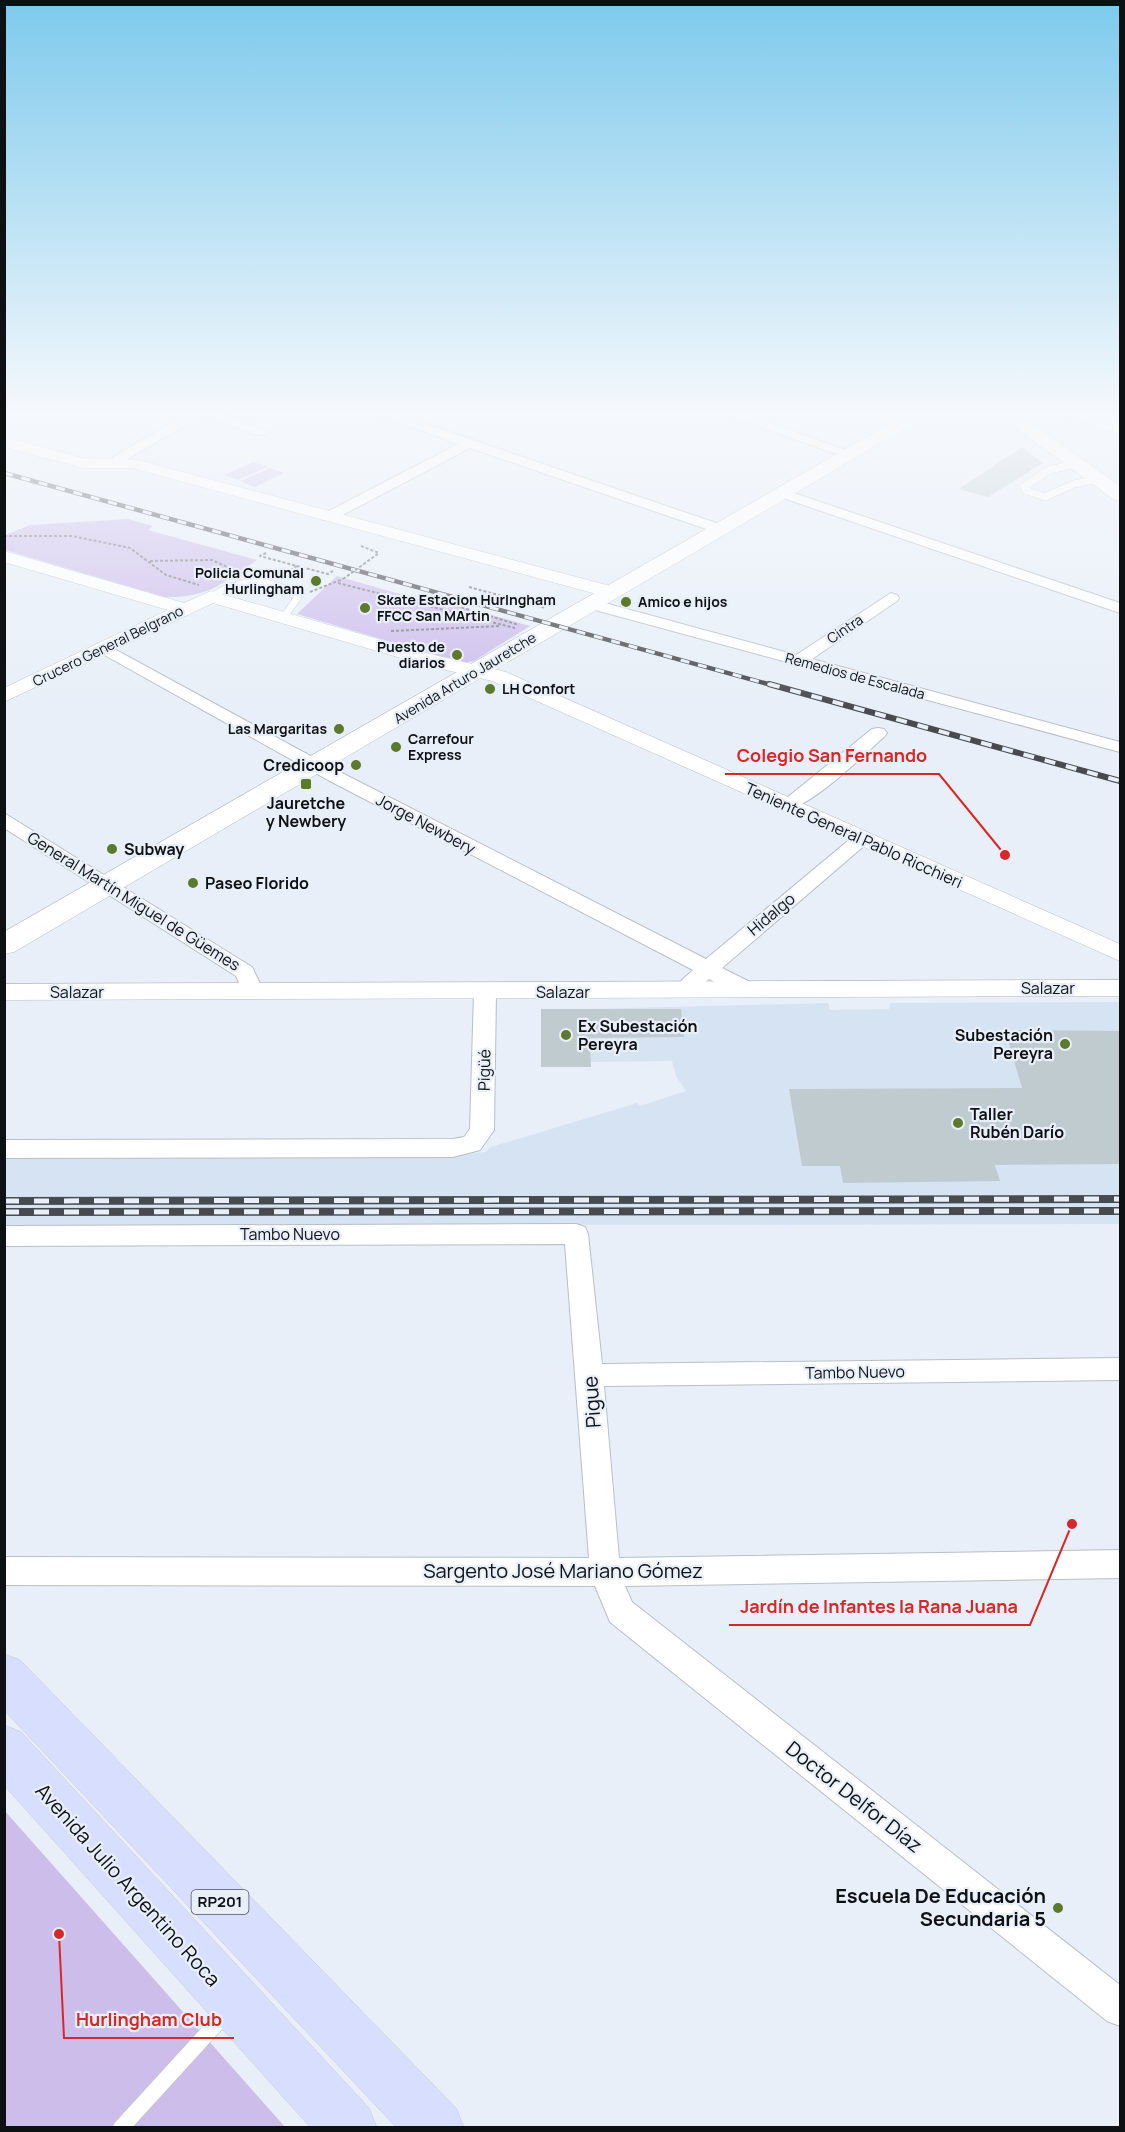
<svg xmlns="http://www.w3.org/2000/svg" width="1125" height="2132" viewBox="0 0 1125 2132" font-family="Manrope,sans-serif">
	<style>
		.built { fill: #d6e3f2 }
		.green { fill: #cdbdeb }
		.building { fill: #c0cbd0 }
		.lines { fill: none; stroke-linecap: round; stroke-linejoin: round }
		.service-far1-casing { stroke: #b8bfc8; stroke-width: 8 }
		.service-casing { stroke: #b8bfc8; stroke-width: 17 }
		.minor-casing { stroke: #b8bfc8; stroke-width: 2 }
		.tertiary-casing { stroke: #b8bfc8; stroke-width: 1 }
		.secondary-casing { stroke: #b8bfc8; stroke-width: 1 }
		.primary-casing { stroke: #cacbcb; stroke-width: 1 }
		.path { stroke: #7a7f85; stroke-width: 2; stroke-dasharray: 3 2; stroke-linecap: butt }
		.service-far1 { stroke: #fff; stroke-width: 7 }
		.service { stroke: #fff; stroke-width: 16 }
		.minor { fill: #fff; fill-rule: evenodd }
		.tertiary { fill: #fff; fill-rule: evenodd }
		.secondary { fill: #fff; fill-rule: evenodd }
		.primary { fill: #d7defe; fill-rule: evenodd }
		.rail-far2-casing { stroke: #474b4f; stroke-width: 4.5 }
		.rail-far1-casing { stroke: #474b4f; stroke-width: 6 }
		.rail-casing { stroke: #474b4f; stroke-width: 8 }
		.rail-far2 { stroke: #e8eff8; stroke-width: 3; stroke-dasharray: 9; stroke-linecap: butt }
		.rail-far1 { stroke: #e8eff8; stroke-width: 4; stroke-dasharray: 11; stroke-linecap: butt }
		.rail { stroke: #e8eff8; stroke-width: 5; stroke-dasharray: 15; stroke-linecap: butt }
		.path-bridge { stroke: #7a7f85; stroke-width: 2; stroke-dasharray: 3 2; stroke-linecap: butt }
		.poi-dot { fill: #5d792d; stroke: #e8eff8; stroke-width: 2 }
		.labels { text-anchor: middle; stroke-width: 4.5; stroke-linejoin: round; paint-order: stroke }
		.far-poi-label { font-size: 14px; font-weight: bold; fill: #0e1113; stroke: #e8eff8; text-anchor: start }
		.far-street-label { font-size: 14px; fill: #0e1113; stroke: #e8eff8 }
		.shield { fill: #e8eff8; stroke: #4f5458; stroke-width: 1.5 }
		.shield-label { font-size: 15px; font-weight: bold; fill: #0e1113 }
		.poi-label { font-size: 16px; font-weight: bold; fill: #0e1113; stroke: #e8eff8; text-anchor: start }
		.street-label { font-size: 16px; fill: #0e1113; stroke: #e8eff8 }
		.near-street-label { font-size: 20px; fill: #0e1113; stroke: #e8eff8 }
		.near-poi-label { font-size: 20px; font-weight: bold; fill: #0e1113; stroke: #e8eff8; text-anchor: end }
		.leader { fill: none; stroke: #d62828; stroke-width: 2 }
		.callout-dot { fill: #d62828; stroke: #e8eff8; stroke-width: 2 }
		.callout-label { font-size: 18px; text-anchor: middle; font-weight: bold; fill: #d62828; stroke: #e8eff8; stroke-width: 4.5; stroke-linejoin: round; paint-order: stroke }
	</style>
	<rect width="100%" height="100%" fill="#e8eff8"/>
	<path class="built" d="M1120,1002V1224L5,1226L4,1157L458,1155L485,1152L491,1147L637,1103L640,1106L686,1091L676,1076L672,1061L591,1062L590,1009L828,1003L830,1010L889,1009L890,1003Z"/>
	<path class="green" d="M253,462L268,467L238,480L224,475Z
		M270,468L284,473L255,487L240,481Z
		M128,519L153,526L148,530L257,560C224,583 207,598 165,597L5,550V535L30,525Z
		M337,576L448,608L452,604L530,626L474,661L462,663L297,614Z
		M4,1810L285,2127H5Z"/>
	<path class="building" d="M1022,447L1043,463L988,497L959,489Z
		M541,1009H681L684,1037L590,1038L591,1067H541Z
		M1005,1030L1120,1031V1164L995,1165L1000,1181L843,1183L840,1166H802L789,1089L1022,1088Z"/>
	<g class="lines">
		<defs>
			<path id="service-far1" d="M1076,464L1049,470L1024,487L1025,490L1045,497L1074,484L1098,479
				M211,597C239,578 270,577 298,597L284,617"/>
			<path id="service" d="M121,2128L226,2013"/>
			<path id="minor" d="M191,411H216L268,432L266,435H256L203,415L117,465L112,466L105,462Z
				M368,411H388L725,526L727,529L720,533L715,532L470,448L333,520H323L321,517L323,514L458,444Z
				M715,411H735L857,454L850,458L845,457Z
				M782,489L1120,603V613L777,496L775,493Z
				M891,593L897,595L899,598L897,601L812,659L1120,742V752L584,607L582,604L590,599L796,655Z
				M105,644L340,772L706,959L855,835H869L872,839L722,968L758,986L761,991L758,996H742L709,979C698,988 689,1000 673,996L670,991L693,970L328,780L99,652L97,649Z
				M878,728L884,729L887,733L884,737C864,754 805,815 780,809L778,805L872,729Z
				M4,813L252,967L264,992L261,997H245L236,976L4,828Z
				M485,985L493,987L496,992L494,1130L480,1150L453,1157L4,1158V1140L453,1139L464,1137L470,1129L474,992L477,987Z
				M576,1224L585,1227L588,1234L602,1364L1120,1358V1380L604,1386L619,1558L1120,1550V1578L625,1586L632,1602L1120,1985V2026L1107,2021L610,1622L595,1586L4,1585V1557L589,1558L565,1244L4,1246V1226Z"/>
			<path id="tertiary" d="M1052,411H1077L1120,424V434Z
				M4,437L83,458L138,460L618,588L620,592L611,598L604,596L132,468H83L4,447Z
				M4,551L184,603L211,591L430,654L506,672L1120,944V961L492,681L418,663L213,603L4,702V688L168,610L4,562Z
				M1120,980V996L4,1000V984Z"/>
			<path id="secondary" d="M912,411H935L14,952L4,954V932Z
				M993,411H1014L1120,486V501L1113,499Z"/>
			<path id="primary" d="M4,1654L20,1660L456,2108L464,2128H397L4,1710Z
				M4,1725L21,1732L369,2108L377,2128H311L4,1785Z"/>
		</defs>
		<use href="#service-far1" class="service-far1-casing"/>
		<use href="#service" class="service-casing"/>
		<use href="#minor" class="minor-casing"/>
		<use href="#tertiary" class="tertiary-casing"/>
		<use href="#secondary" class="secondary-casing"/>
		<use href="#primary" class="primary-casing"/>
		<path class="path" d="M4,536H72L130,548L166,575L199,585
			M361,546L379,553
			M266,553L260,556L297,566L284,575
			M150,561L212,560L236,571
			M297,566L328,574L333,571
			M338,583L515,628
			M469,587L546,608
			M310,592L343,579
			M447,603L519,625
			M391,631L500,626"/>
		<use href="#service-far1" class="service-far1"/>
		<use href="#service" class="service"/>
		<use href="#minor" class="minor"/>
		<use href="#tertiary" class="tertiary"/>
		<use href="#secondary" class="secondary"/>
		<use href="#primary" class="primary"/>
		<defs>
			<path id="rail-far2" d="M4,473L775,686"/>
			<path id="rail-far1" d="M769,684L1120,781"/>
			<path id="rail" d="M4,1201L1120,1199
				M4,1212L1120,1211"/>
		</defs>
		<use href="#rail-far2" class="rail-far2-casing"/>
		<use href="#rail-far1" class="rail-far1-casing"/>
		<use href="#rail" class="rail-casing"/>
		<use href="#rail-far2" class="rail-far2"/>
		<use href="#rail-far1" class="rail-far1"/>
		<use href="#rail" class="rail"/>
		<path class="path-bridge" d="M343,579L379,553"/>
	</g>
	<linearGradient id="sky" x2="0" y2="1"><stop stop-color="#7dcaec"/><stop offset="0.58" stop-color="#f5f8fc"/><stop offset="1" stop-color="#f5f8fc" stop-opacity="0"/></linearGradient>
	<rect width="1125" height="710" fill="url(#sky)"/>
	<g class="poi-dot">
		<circle cx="316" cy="581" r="6"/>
		<circle cx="626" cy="602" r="6"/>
		<circle cx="365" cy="608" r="6"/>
		<circle cx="457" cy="655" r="6"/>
		<circle cx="490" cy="689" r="6"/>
		<circle cx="339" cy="729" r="6"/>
		<circle cx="396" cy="747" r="6"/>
		<circle cx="356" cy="765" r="6"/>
		<rect x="300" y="778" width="12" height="12" rx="3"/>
		<circle cx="112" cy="849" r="6"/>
		<circle cx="193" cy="883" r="6"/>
		<circle cx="566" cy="1035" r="6"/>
		<circle cx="1065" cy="1044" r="6"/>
		<circle cx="958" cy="1123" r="6"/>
		<circle cx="1058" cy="1908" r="6"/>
	</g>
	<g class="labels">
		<g class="far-poi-label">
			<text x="304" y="578" text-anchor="end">Policia Comunal<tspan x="304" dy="16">Hurlingham</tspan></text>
			<text x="377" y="605">Skate Estacion Hurlngham<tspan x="377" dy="16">FFCC San MArtin</tspan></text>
			<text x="638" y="607">Amico e hijos</text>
			<text x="445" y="652" text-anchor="end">Puesto de<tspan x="445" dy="16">diarios</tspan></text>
			<text x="502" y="694">LH Confort</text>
			<text x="327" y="734" text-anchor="end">Las Margaritas</text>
			<text x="408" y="744">Carrefour<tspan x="408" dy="16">Express</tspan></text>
		</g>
		<g class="far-street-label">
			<text transform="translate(845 629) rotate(-34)" y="5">Cintra</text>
			<text transform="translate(108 646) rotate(-26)" y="5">Crucero General Belgrano</text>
			<text transform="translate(855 676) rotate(15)" y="5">Remedios de Escalada</text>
			<text transform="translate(465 678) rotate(-31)" y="5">Avenida Arturo Jauretche</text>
		</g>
		<rect class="shield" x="191.5" y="1890" width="57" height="24" rx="4.5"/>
		<g class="shield-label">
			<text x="220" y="1907">RP201</text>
		</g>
		<g class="poi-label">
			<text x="344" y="771" text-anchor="end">Credicoop</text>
			<text x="306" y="809" text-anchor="middle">Jauretche<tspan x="306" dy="18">y Newbery</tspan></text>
			<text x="124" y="855">Subway</text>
			<text x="205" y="889">Paseo Florido</text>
			<text x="578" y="1032">Ex Subestación<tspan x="578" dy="18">Pereyra</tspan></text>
			<text x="1053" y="1041" text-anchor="end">Subestación<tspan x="1053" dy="18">Pereyra</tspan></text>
			<text x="970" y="1120">Taller<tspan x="970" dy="18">Rubén Darío</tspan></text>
		</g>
		<g class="street-label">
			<text transform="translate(426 824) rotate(28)" y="6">Jorge Newbery</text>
			<text transform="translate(854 835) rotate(24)" y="6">Teniente General Pablo Ricchieri</text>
			<text transform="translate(134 901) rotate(32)" y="6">General Martín Miguel de Güemes</text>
			<text transform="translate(771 914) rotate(-40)" y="6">Hidalgo</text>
			<text x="1048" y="994">Salazar</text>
			<text x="77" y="998">Salazar</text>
			<text x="563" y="998">Salazar</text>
			<text transform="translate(484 1070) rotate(-89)" y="6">Pigüé</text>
			<text x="290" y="1240">Tambo Nuevo</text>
			<text transform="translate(855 1372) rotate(-1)" y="6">Tambo Nuevo</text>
		</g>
		<g class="near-street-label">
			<text transform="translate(592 1402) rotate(-94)" y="7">Pigue</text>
			<text x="563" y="1578">Sargento José Mariano Gómez</text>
			<text transform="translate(854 1797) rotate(38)" y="7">Doctor Delfor Díaz</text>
			<text transform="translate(128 1885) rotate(48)" y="7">Avenida Julio Argentino Roca</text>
		</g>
		<g class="near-poi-label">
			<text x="1046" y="1903">Escuela De Educación<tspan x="1046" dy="23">Secundaria 5</tspan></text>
		</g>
	</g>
	<path class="leader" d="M1005 855L939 774H725M1072 1524L1030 1625H729M59 1934L64 2038H234"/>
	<g class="callout-dot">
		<circle cx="1005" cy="855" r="6"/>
		<circle cx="1072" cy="1524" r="6"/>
		<circle cx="59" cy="1934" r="6"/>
	</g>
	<g class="callout-label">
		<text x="832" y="762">Colegio San Fernando</text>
		<text x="879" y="1613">Jardín de Infantes la Rana Juana</text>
		<text x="149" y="2026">Hurlingham Club</text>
	</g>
	<rect width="1125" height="2132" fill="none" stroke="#0e1113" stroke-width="12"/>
</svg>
